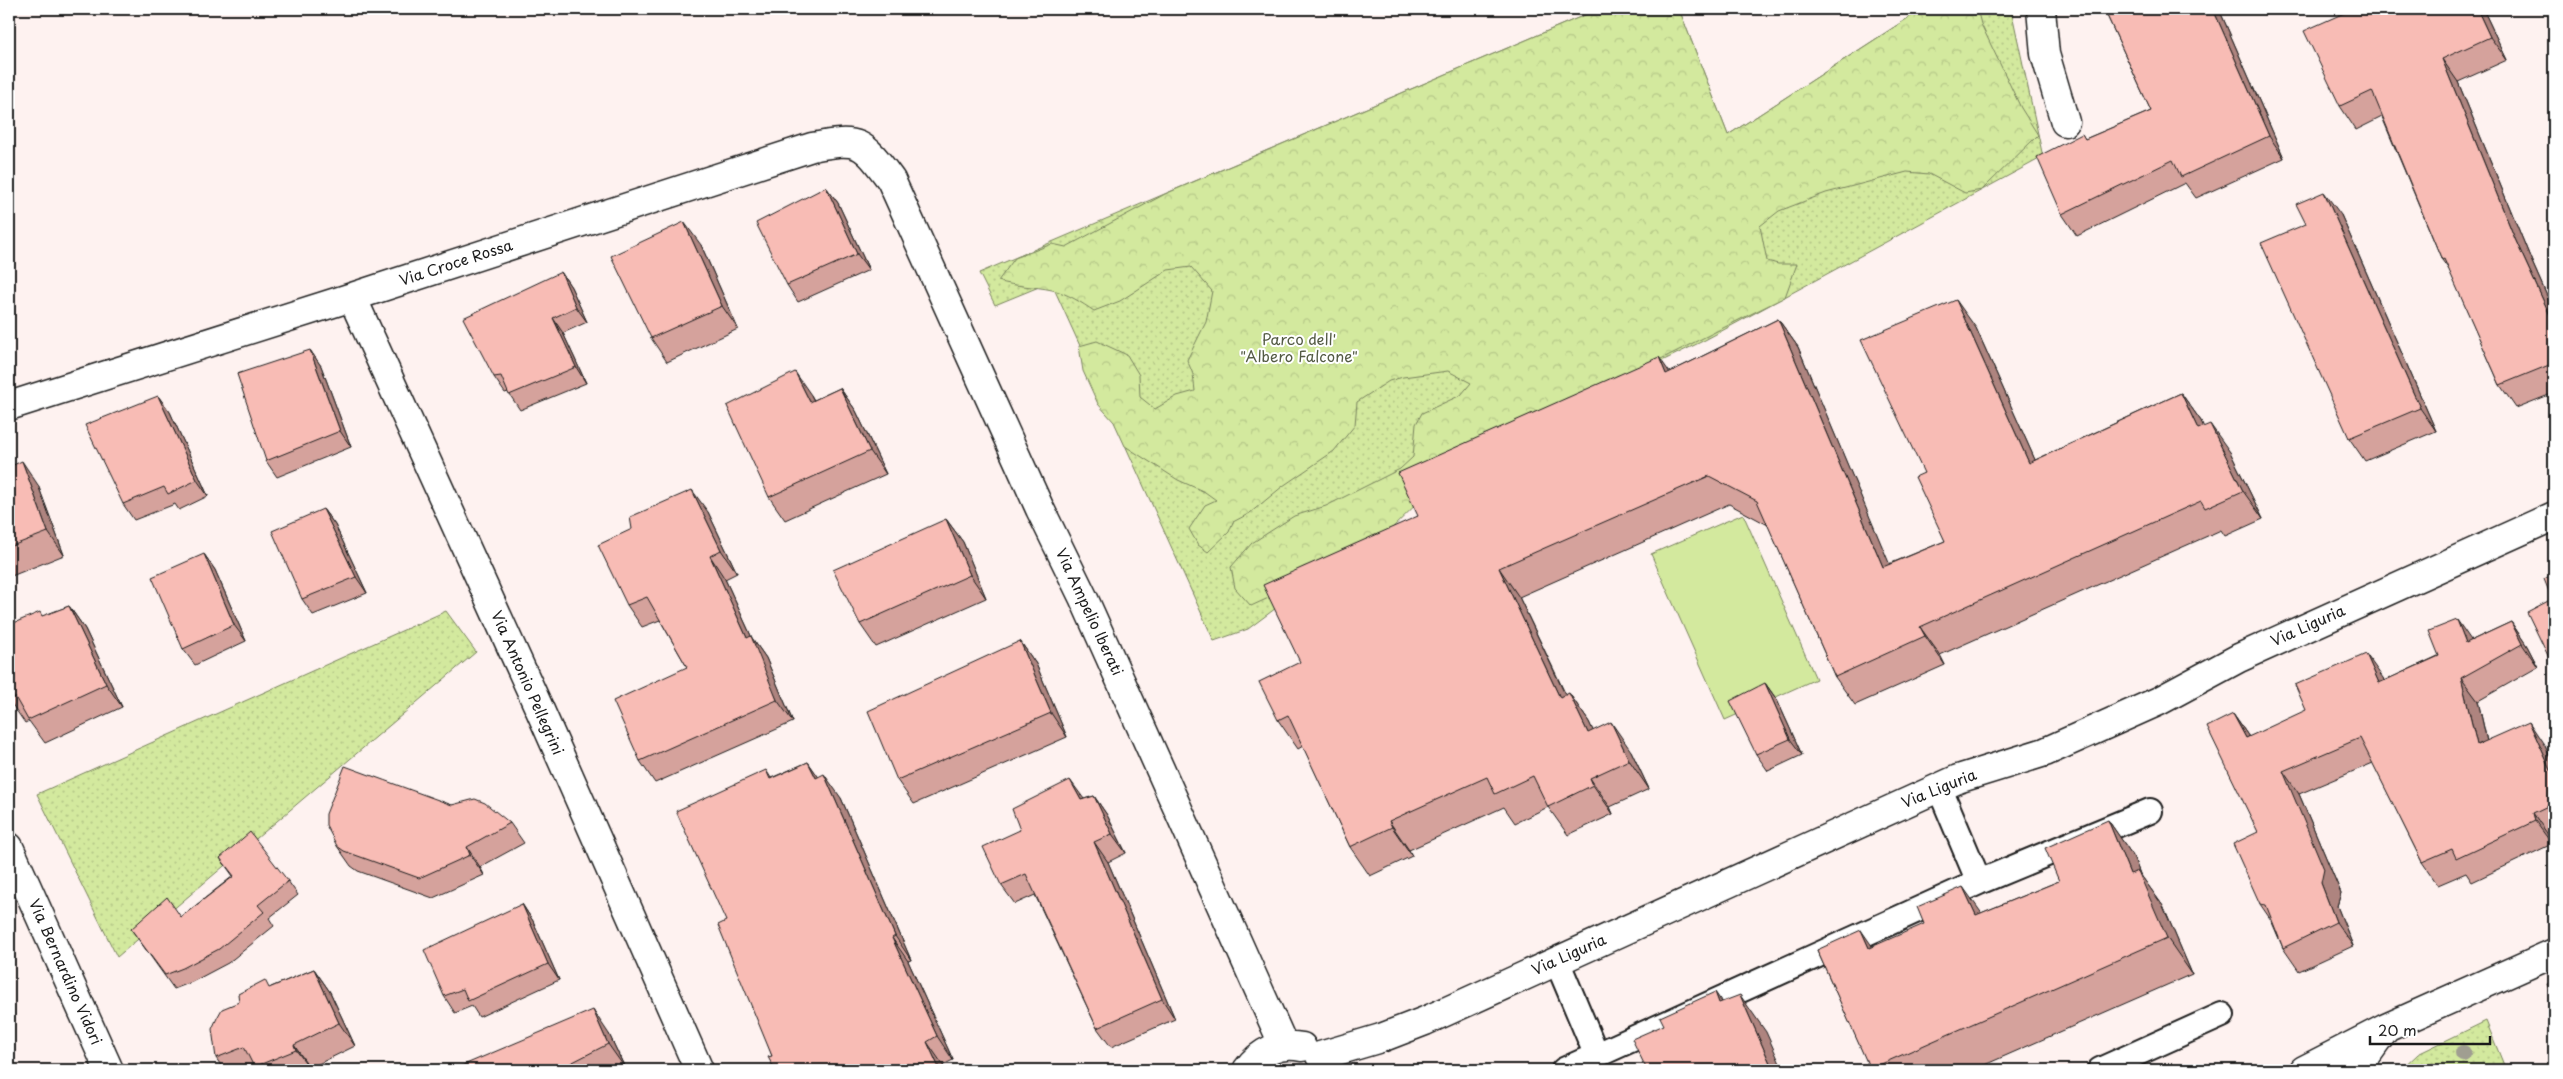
<svg xmlns="http://www.w3.org/2000/svg" width="2563" height="1079" viewBox="0 0 2563 1079" font-family="'Playpen Sans',sans-serif">
	<style>
		.grass { fill: url(#grass-dots); stroke: #78825d }
		.forest { fill: url(#forest-crowns); stroke: #78825d }
		.garden { fill: #d3e99e; stroke: #78825d }
		.lines { fill: none; stroke-linecap: round; stroke-linejoin: round }
		.lane-casing { stroke: #1c1c1c; stroke-width: 28 }
		.street-casing { stroke: #1c1c1c; stroke-width: 31 }
		.secondary-casing { stroke: #1c1c1c; stroke-width: 31 }
		.lane { stroke: #fff; stroke-width: 24 }
		.street { stroke: #fff; stroke-width: 28 }
		.secondary { stroke: #fff; stroke-width: 28 }
		.tree { fill: #a09e91 }
		.wall { fill: #d5a29c; stroke: #1c1c1c }
		.shaded-wall { fill: #ae847f; stroke: #1c1c1c }
		.building { fill: #f8bcb5; stroke: #1c1c1c }
		.labels { text-anchor: middle; stroke-width: 4; stroke-linejoin: round; paint-order: stroke }
		.street-label { font-size: 15px; fill: #1c1c1c; stroke: #fff }
		.park-label { font-size: 15px; fill: #535a43; stroke: #fff }
	</style>
	<defs>
		<pattern id="grass-dots" width="8" height="8" patternUnits="userSpaceOnUse" patternTransform="scale(1.25)"><rect width="8" height="8" fill="#d3e99e"/><path d="M2 2h.1M6 6h.1" fill="none" stroke="#b5c788" stroke-width="1.8" stroke-linecap="round"/></pattern>
		<pattern id="forest-crowns" width="20" height="18" patternUnits="userSpaceOnUse" patternTransform="scale(1.25)"><rect width="20" height="18" fill="#d3e99e"/><path d="M2 6a3 3 0 1 1 6 0M12 15a3 3 0 1 1 6 0" fill="none" stroke="#b5c788"/></pattern>
	</defs>
	<rect width="100%" height="100%" fill="#fef2f0"/>
	<filter id="ink" filterUnits="userSpaceOnUse"><feTurbulence type="fractalNoise" baseFrequency=".02" numOctaves="2"/><feDisplacementMap in="SourceGraphic" scale="10" xChannelSelector="R" yChannelSelector="G"/><feConvolveMatrix kernelMatrix="1 2 1 2 8 2 1 2 1" color-interpolation-filters="sRGB"/></filter>
	<g filter="url(#ink)">
		<path class="grass" d="M1599,9H1679L1728,135L1922,9H2011L2043,157L1705,340L1463,458L1418,502L1248,629L1214,641L1051,282L995,305L979,273Z
			M446,611L476,652L117,957L37,794Z
			M2486,1021L2506,1070H2401L2418,1054Z"/>
		<path class="forest" d="M1599,9H1679L1728,135L1922,9H1977L1981,24L2021,108L2038,135L1982,190L1965,193L1929,174L1907,172L1826,193L1779,211L1760,226L1767,261L1778,264H1797L1785,297L1463,458L1367,553L1251,606L1235,588L1231,567L1252,543L1294,516L1326,506L1400,469L1413,457L1416,424L1422,413L1461,395L1471,383L1448,371L1403,377L1389,381L1357,402L1355,425L1334,451L1283,486L1250,513L1233,522L1229,532L1208,552L1198,545L1189,529L1205,505L1216,500L1205,492L1178,480L1125,446L1114,422L1098,404L1083,371L1079,346L1097,341L1127,355L1139,375L1140,397L1155,409L1177,396L1195,391L1193,374L1187,360L1206,322L1212,291L1191,267L1168,270L1120,301L1094,311C1082,303 1067,293 1052,290C1034,286 1016,287 998,281L1015,258L1052,244L1066,247L1165,194Z"/>
		<path class="garden" d="M1743,514L1816,679L1725,720L1651,554Z"/>
		<g class="lines">
			<defs>
				<path id="lane" d="M1939,787L1979,882
					M1557,961L1597,1056
					M1564,1070L1979,882L2150,811
					M2100,1070L2222,1015"/>
				<path id="street" d="M2041,9L2045,54L2065,122
					M352,297L539,708L699,1070
					M9,406L352,297L812,147C860,138 862,141 891,180L1040,509L1083,597L1284,1046
					M9,847L109,1070
					M1320,1056L1381,1038L1425,1021L1958,779L2045,752L2159,701L2239,658L2554,516
					M1247,1070C1260,1052 1279,1042 1302,1047"/>
				<path id="secondary" d="M2386,1028L2554,953
					M2304,1070L2386,1028L2356,1070"/>
			</defs>
			<use href="#lane" class="lane-casing"/>
			<use href="#street" class="street-casing"/>
			<use href="#secondary" class="secondary-casing"/>
			<use href="#lane" class="lane"/>
			<use href="#street" class="street"/>
			<use href="#secondary" class="secondary"/>
		</g>
		<circle class="tree" cx="2463" cy="1053" r="8"/>
		<path class="wall" d="M2104,9H2219L2284,158L2196,198L2185,183L2077,236L2062,214L2082,134L2085,139L2151,111Z
			M2483,9L2507,60L2458,82L2532,262L2554,312V393L2516,408L2500,385L2450,271L2442,260L2382,117L2356,130L2340,106Z
			M826,187L838,203L869,270L798,302L787,285Z
			M2341,215L2436,431L2365,461L2349,438Z
			M701,245L738,329L667,362L651,338Z
			M561,272L571,287L587,322L563,333L586,383L520,410L508,392L505,393L494,377Z
			M1778,319L1798,347L1889,564L1945,541L1924,473L1976,328L2035,460L2181,393L2201,421L2203,427L2230,452L2263,519L2225,536L2221,530L1940,655L1945,665L1855,705L1835,677L1768,525L1729,504L1519,597L1566,695L1569,693L1589,722L1593,731L1631,751L1649,789L1610,807L1613,814L1568,835L1548,807L1515,823L1504,807L1409,850L1412,856L1370,876L1350,847L1303,746L1298,749L1278,720L1300,662L1418,516L1670,372Z
			M310,350L321,366L351,447L277,477L266,461Z
			M840,388L856,411L886,474L785,520L769,497L811,395L814,400Z
			M158,396L170,412L208,496L179,510L175,504L134,520L123,504Z
			M9,467L38,485L64,555L9,577Z
			M323,509L335,525L367,593L313,615L302,599Z
			M708,512L737,573L725,579L752,638L766,658L793,722L655,783L640,761L687,667L660,620L642,627L627,605Z
			M946,519L963,542L986,598L876,647L860,624Z
			M204,554L215,570L246,641L195,665L183,649Z
			M69,606L85,629L122,707L45,743L29,721L25,723L9,700V625L43,616Z
			M2511,622L2527,646L2538,667L2478,701L2487,741L2545,746L2554,765V834L2549,836L2552,844L2472,882L2466,873L2438,885L2422,862L2373,763L2299,794L2341,893L2337,906L2353,946L2299,971L2283,948L2271,920L2260,904L2258,832L2233,714L2249,737L2383,678L2384,681Z
			M1020,641L1036,664L1067,737L914,804L897,780Z
			M1765,683L1777,700L1802,755L1768,771L1756,754Z
			M808,762L818,777L841,798L911,960L908,961L953,1060L943,1065L772,1056L726,921L766,770L771,778Z
			M1094,796L1107,815L1126,853L1108,862L1175,1019L1111,1047L1097,1028L1035,895L1015,904L1001,885L1020,830L1084,799Z
			M452,805L510,823L524,843L480,867L484,875L433,898L358,871L351,866L337,846Z
			M2108,820L2133,856L2140,874L2163,906L2192,974L1973,1070H1871L1817,950L1873,946L1981,913L2059,881Z
			M220,858L288,881L298,895L269,918L274,926L228,963L192,982L174,989L131,929L181,917L233,876Z
			M522,904L533,921L559,980L479,1017L472,1006L455,1013L444,996Z
			M314,969L330,992L355,1046L310,1068L311,1070H224L216,1058L271,987Z
			M609,1034L625,1068L620,1070H452Z"/>
		<path class="shaded-wall" d="M2213,9H2219L2284,158L2269,136Z
			M2477,9H2483L2507,60L2490,37Z
			M2442,59L2458,82L2532,262L2554,312V324L2515,239Z
			M826,187L838,203L869,270L857,254Z
			M2324,192L2341,215L2436,431L2420,408Z
			M684,222L701,245L738,329L722,306Z
			M561,272L571,287L587,322L576,307Z
			M1956,300L1976,328L2049,491L2029,463Z
			M553,318L563,333L586,383L576,367Z
			M1778,319L1798,347L1903,596L1883,567Z
			M310,350L321,366L351,447L340,431Z
			M1659,357L1679,386L1666,374Z
			M795,372L811,395L826,426L810,402Z
			M840,388L856,411L886,474L870,451Z
			M2181,393L2201,421L2218,458L2198,429Z
			M158,396L170,412L208,496L197,480Z
			M2210,424L2230,452L2263,519L2243,491Z
			M22,461L38,485L64,555L48,532Z
			M692,490L708,512L737,573L721,550Z
			M323,509L335,525L367,593L356,577Z
			M946,519L963,542L986,598L970,575Z
			M204,554L215,570L246,641L234,625Z
			M710,556L725,579L752,638L766,658L793,722L777,700L747,638Z
			M1499,568L1519,597L1580,726L1560,698Z
			M69,606L85,629L122,707L106,684Z
			M2457,620L2473,643H2466Z
			M2511,622L2527,646L2538,667L2522,644Z
			M1920,627L1940,655L1945,665L1925,636Z
			M1020,641L1036,664L1067,737L1051,713Z
			M2366,654L2383,678L2395,706L2379,683Z
			M2461,678L2478,701L2493,769L2477,745Z
			M1765,683L1777,700L1802,755L1790,739Z
			M1569,693L1589,722L1608,762L1588,733Z
			M2233,714L2249,737L2246,738Z
			M1611,722L1631,751L1649,789L1629,760Z
			M2529,722L2545,746L2554,765V777Z
			M808,762L825,786L816,778Z
			M2283,771L2299,794L2341,893L2337,906L2353,946L2336,922L2321,883Z
			M824,774L841,798L911,960L895,936Z
			M1590,778L1610,807L1613,814L1593,785Z
			M1070,780L1084,799L1081,800Z
			M1094,796L1107,815L1126,853L1112,834Z
			M2533,813L2549,836L2552,844L2535,821Z
			M2108,820L2133,856L2140,874L2163,906L2192,974L2167,938L2130,874Z
			M1389,821L1409,850L1412,856L1392,827Z
			M1094,842L1108,862L1175,1019L1162,999Z
			M467,847L480,867L484,875L470,855Z
			M1963,887L1988,922L1976,915Z
			M522,904L533,921L559,980L548,964Z
			M1861,930L1886,966L1869,948Z
			M892,938L908,961L953,1060L937,1036Z
			M314,969L330,992L355,1046L339,1023Z
			M1715,992L1741,1030L1719,1003Z
			M1740,995L1766,1032L1783,1070H1773Z
			M593,1010L609,1034L625,1068L608,1044Z
			M927,1042L943,1065L945,1070H940Z
			M294,1045L310,1068L311,1070L296,1050Z"/>
		<path class="building" d="M2104,9H2213L2269,136L2181,177L2173,160L2062,214L2037,157L2082,134L2085,139L2151,111Z
			M2353,9H2477L2490,37L2442,59L2515,239L2554,324V363L2500,385L2444,259L2442,260L2372,91L2340,106L2304,31Z
			M826,187L857,254L787,285L756,223Z
			M2324,192L2420,408L2349,438L2261,243L2306,224L2296,204Z
			M684,222L722,306L651,338L611,256Z
			M561,272L576,307L553,318L576,367L509,395L501,376L494,377L463,318Z
			M1956,300L2029,463L2181,393L2198,429L2210,424L2243,491L2205,508L2201,501L1920,627L1925,636L1835,677L1757,501L1709,476L1499,568L1560,698L1569,693L1588,733L1611,722L1629,760L1590,778L1593,785L1548,807L1533,776L1495,794L1487,777L1389,821L1392,827L1350,847L1288,715L1278,720L1259,682L1300,662L1263,585L1418,516L1398,473L1659,357L1666,374L1778,319L1883,567L1945,541L1915,477L1924,473L1861,340Z
			M310,350L340,431L266,461L237,374Z
			M795,372L810,402L840,388L870,451L769,497L727,406Z
			M158,396L197,480L168,494L164,487L123,504L85,425Z
			M22,461L48,532L9,547V467Z
			M692,490L721,550L710,556L747,638L751,636L777,700L640,761L613,701L687,667L647,597L627,605L598,545L632,529L630,517Z
			M323,509L356,577L302,599L272,531Z
			M946,519L970,575L860,624L833,570Z
			M204,554L234,625L183,649L152,577Z
			M2554,574V665L2553,666L2527,612L2552,599L2544,579Z
			M69,606L106,684L28,720L15,697L9,699V625L40,612L42,616Z
			M2457,620L2466,643L2511,622L2522,644L2461,678L2477,745L2529,722L2554,777V803L2533,813L2535,821L2456,858L2452,849L2422,862L2360,738L2283,771L2324,869L2321,883L2336,922L2283,948L2266,905L2260,904L2233,844L2258,832L2207,727L2233,714L2246,738L2306,710L2295,685L2366,654L2379,683L2439,656L2429,631Z
			M1020,641L1051,713L897,780L868,711Z
			M1765,683L1790,739L1756,754L1730,701Z
			M808,762L816,778L824,774L895,936L892,938L937,1036L927,1042L940,1070H775L768,1057L772,1056L718,925L726,921L676,811L766,770L770,779Z
			M345,766L452,805L475,799L485,803L510,823L467,847L470,855L419,878L344,851L337,846L326,825V814Z
			M1070,780L1081,800L1094,796L1112,834L1094,842L1162,999L1097,1028L1026,874L1001,885L983,847L1020,830L1012,809Z
			M2108,820L2130,874L2138,871L2167,938L1870,1069L1817,950L1861,930L1869,948L1924,924L1917,907L1963,887L1976,915L2059,881L2045,848Z
			M250,832L288,881L258,905L264,912L219,949L183,968L165,975L131,929L167,897L181,917L234,876L220,858Z
			M522,904L548,964L468,1001L463,989L444,996L424,950Z
			M314,969L339,1023L294,1045L296,1050L254,1067L244,1047L216,1058L212,1029L217,1018L222,1009L239,1002L238,994L265,980L269,988Z
			M2554,981V1002L2547,984Z
			M1715,992L1719,1003L1740,995L1773,1070H1647L1632,1039L1664,1025L1660,1017Z
			M593,1010L608,1044L567,1065L569,1070H452Z"/>
	</g>
	<g class="labels">
		<g class="street-label">
			<text transform="translate(456 263) rotate(-18)" y="5">Via Croce Rossa</text>
			<text transform="translate(1089 612) rotate(65)" y="5">Via Ampelio Iberati</text>
			<text transform="translate(2308 626) rotate(-24)" y="5">Via Liguria</text>
			<text transform="translate(527 683) rotate(66)" y="5">Via Antonio Pellegrini</text>
			<text transform="translate(1939 789) rotate(-22)" y="5">Via Liguria</text>
			<text transform="translate(1569 955) rotate(-24)" y="5">Via Liguria</text>
			<text transform="translate(65 972) rotate(66)" y="5">Via Bernardino Vidori</text>
		</g>
		<g class="park-label">
			<text x="1299" y="345">Parco dell'<tspan x="1299" dy="17">"Albero Falcone"</tspan></text>
		</g>
	</g>
	<rect width="2563" height="1079" fill="none" stroke="#fff" stroke-width="30"/>
	<rect x="15" y="15" width="2533" height="1049" fill="none" stroke="#1c1c1c" stroke-width="2" filter="url(#ink)"/>
	<path d="M2370 1036v8h120v-8" fill="none" stroke="#1c1c1c" stroke-width="2.5"/>
	<text x="2378" y="1036" font-size="15" fill="#1c1c1c" stroke="#ffffff" stroke-width="4" paint-order="stroke">20 m</text>
</svg>
